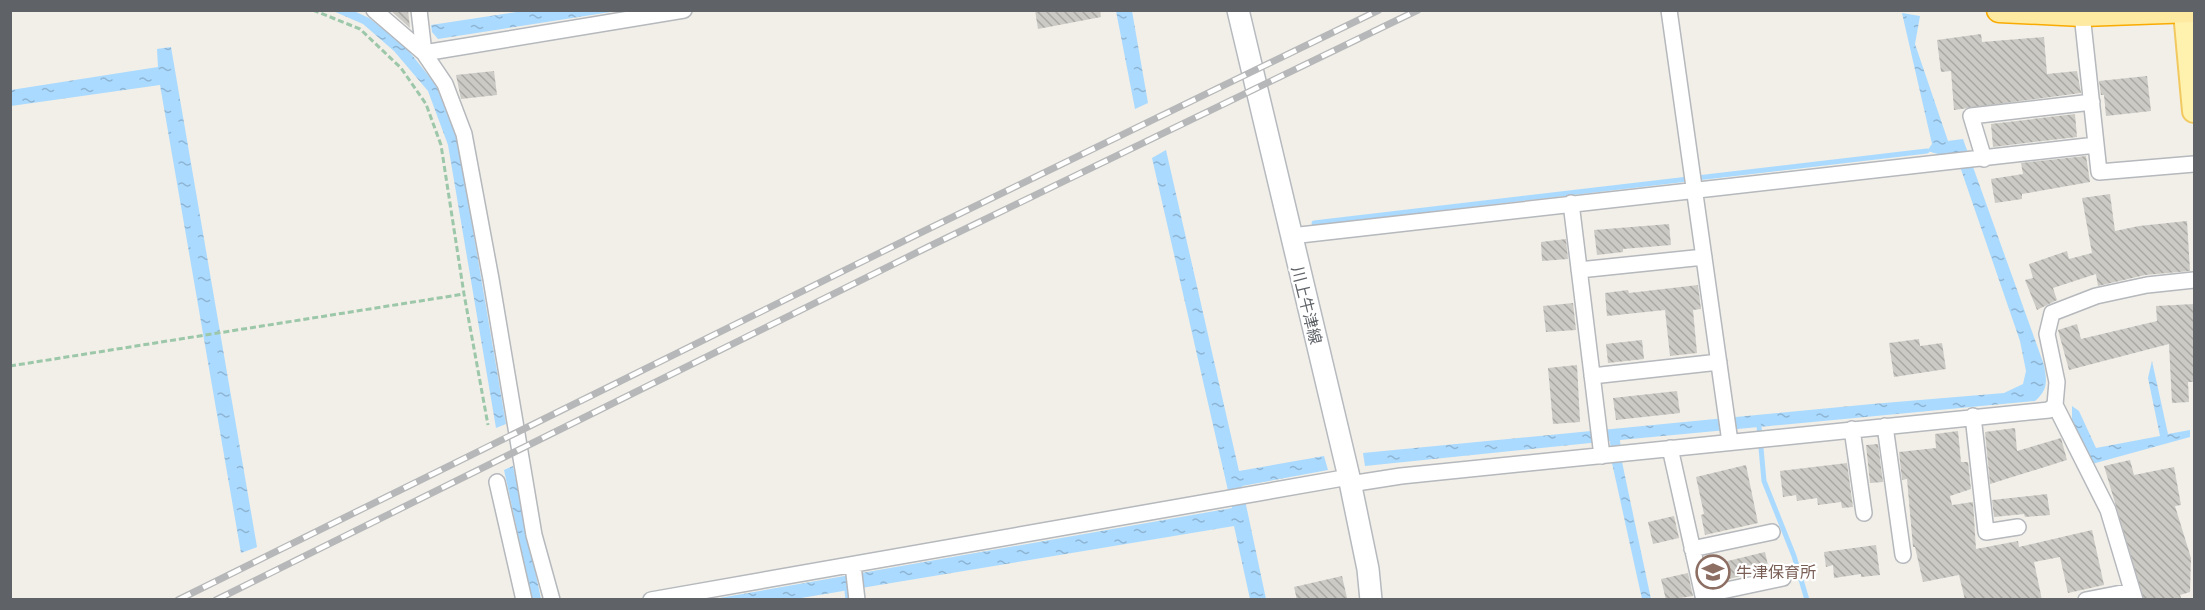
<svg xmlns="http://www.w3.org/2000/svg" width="2205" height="610" viewBox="0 0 2205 610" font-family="'Titillium Web','Noto Sans JP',sans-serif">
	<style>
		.water { fill: url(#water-ripples) }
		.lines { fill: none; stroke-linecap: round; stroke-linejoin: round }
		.stream { stroke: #aadaff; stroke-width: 5 }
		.building { fill: url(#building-back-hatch) }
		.minor-casing { stroke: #b5b8bc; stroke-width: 18 }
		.secondary-casing { stroke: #b6babf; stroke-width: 24 }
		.primary-casing { stroke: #f2c960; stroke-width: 26 }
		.trunk-casing { stroke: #f9ab00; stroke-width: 27 }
		.path { stroke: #9cc7a9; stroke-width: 3; stroke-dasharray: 6 3; stroke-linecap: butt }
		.minor { stroke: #fff; stroke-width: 15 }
		.secondary { stroke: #fff; stroke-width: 21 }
		.primary { stroke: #fff2af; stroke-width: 22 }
		.trunk { stroke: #feeaa1; stroke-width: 24 }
		.rail-casing { stroke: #b6b7b8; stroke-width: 7 }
		.rail { stroke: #fff; stroke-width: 4.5; stroke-dasharray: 14; stroke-linecap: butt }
		.labels { text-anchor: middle; stroke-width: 4.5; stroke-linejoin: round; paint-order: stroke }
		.street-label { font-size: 16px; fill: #5f6368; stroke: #fff }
		.education-label { font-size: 16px; fill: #785e54; stroke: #fff; text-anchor: start }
	</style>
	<defs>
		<pattern id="water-ripples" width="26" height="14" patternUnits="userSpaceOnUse" patternTransform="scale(1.5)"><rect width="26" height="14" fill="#aadaff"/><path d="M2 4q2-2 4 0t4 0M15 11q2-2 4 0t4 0" fill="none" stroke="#8eb4d2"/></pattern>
		<pattern id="building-back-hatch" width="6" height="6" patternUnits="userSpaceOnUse" patternTransform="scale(1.5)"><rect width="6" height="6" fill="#cccac5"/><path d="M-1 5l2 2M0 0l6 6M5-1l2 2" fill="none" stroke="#a9a8a4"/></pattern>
	</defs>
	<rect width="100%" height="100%" fill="#f1efe8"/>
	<path class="water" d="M333,11H354L369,18L404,45L436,85L458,142L506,424L496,428L448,145L428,91L394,51L363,24Z
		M523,11H617L438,39L432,32L431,25Z
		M1116,11H1132L1148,103L1135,109Z
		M1902,13L1920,16L1915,44L1948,141L1963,139L2044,365C2047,381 2048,390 2035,401L1620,440L1622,462L1651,599H1642L1612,463L1610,441L1365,466L1363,453L1872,404L2004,393L2023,384L2026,371L2020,341L1956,155L1938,154L1927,151L1932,144Z
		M171,47L257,547L241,553L160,85L11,106V90L158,67L157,49Z
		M1166,150L1239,471L1324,456L1328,470L1242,486L1266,599H1250L1234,526L795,599L708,600L1232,508L1152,158Z
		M2152,361L2168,434L2190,430V437L2092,464L2072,420V406L2079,411L2096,448L2160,436L2148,378Z
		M513,466L541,599H532L504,470Z"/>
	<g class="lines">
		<path class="stream" d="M1314,223L1927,151
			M1759,426L1764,481L1794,556L1807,600
			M847,591L848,600"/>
	</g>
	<path class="building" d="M390,10H408L410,28Z
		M1035,10H1100L1101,17L1038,29Z
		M1981,34L1982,42L2044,37L2047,74L2077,71L2081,93L1954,110L1951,71L1941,72L1937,40Z
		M494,71L497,95L461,99L456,75Z
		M2147,76L2151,111L2106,116L2104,95H2101L2099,81Z
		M2075,114L2077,137L1993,147L1991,124Z
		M2086,156L2090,182L2022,194V199L1995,203L1991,179L2023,174L2021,163Z
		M2110,194L2115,231L2139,226L2187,221L2190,271L2145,275L2098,286L2096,274L2053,288L2057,300L2037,310L2025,280L2033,278L2029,264L2067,251L2069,259L2092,253L2082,198Z
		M1669,224L1671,245L1623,249V252L1597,255L1594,230Z
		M1566,239L1568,259L1542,261L1541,242Z
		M1698,285L1701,309L1693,310L1697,353L1670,356L1665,310L1607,316L1605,293L1628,290L1629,293Z
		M1573,303L1576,330L1546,332L1543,306Z
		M2194,304V382H2188L2189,402L2172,403L2169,344L2069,370L2058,330L2077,324L2081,339L2157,321L2156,306Z
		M1919,339L1920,346L1942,343L1946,369L1894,377L1889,343Z
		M1642,340L1644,359L1608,363L1606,344Z
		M1577,365L1580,422L1553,424L1548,368Z
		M1677,391L1680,413L1616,420L1613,398Z
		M2015,428L2017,451L2061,438L2067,460L1990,484L1985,432Z
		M1958,431L1961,462H1968L1971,489L1950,496L1952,505L1973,502L1976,549L2018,541L2019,547L2092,530L2104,585L2068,593L2060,557L2034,562L2042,600H1965L1959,575L1923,582L1915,547H1913L1907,479L1902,480L1899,452L1936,448L1935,434Z
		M1878,444L1883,482L1870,483L1866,445Z
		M2130,460L2134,475L2174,467L2181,505L2175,506L2191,558L2190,592L2180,595L2182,600H2144L2104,466Z
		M1847,463L1853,507L1842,508L1841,502L1818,505L1817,498L1797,501L1796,495L1783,497L1780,471Z
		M1746,465L1758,523L1705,535L1701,515L1704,514L1696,477Z
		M2047,494L2050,515L2025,517L2024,514L1994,517L1992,500Z
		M1674,516L1679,538L1653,544L1648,522Z
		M1876,545L1880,575L1861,577V574L1834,578L1833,565L1826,567L1824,552Z
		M1765,552L1769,570L1710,583L1707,569L1712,568L1711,565Z
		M1688,573L1693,596L1666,600L1661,579Z
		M1342,576L1347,598L1297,600L1294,587Z"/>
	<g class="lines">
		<defs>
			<path id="minor" d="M374,10L424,53L445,84L464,134L491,279L534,535L552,600
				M419,10L424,53
				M1669,10L1730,442
				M2082,14L2099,172L2194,164
				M424,53L684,10
				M1984,159L1971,116L2092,102
				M1571,203L1602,456
				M1291,236L2096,145
				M1579,270L1704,257
				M1592,376L1719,362
				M1973,416L1986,532L2018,527
				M1885,426L1903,555
				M1852,429L1864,513
				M1670,448L1704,600
				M497,482L524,600
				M1350,484L1401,476L2049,410L2055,405
				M1692,549L1772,532
				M853,565L857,600
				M1703,595L1783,578
				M651,600L1349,477
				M2086,600L2132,591
				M2135,600L2108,510L2055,405L2057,382L2047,334L2052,313L2096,296L2147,285L2194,280"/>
			<path id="secondary" d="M1238,10L1349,477L1368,569L1371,600"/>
			<path id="primary" d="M2185,12L2194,111"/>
			<path id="trunk" d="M1999,10L2082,14L2194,10"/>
		</defs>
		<use href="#minor" class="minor-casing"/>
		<use href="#secondary" class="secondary-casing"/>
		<use href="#primary" class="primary-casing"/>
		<use href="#trunk" class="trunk-casing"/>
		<path class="path" d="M313,10L360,29L401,68L426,104L441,145L464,294L488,425
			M10,366L464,294"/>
		<use href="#minor" class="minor"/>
		<use href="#secondary" class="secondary"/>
		<use href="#primary" class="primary"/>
		<use href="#trunk" class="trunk"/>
		<defs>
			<path id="rail" d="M178,600L924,231L1379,10
				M216,600L930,246L1418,10"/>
		</defs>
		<use href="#rail" class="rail-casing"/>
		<use href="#rail" class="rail"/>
	</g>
	<defs>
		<symbol id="school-ring" viewBox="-11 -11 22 22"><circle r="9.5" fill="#fff" stroke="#8d6e63" stroke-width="1.5"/><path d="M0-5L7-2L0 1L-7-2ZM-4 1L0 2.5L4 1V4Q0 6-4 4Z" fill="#8d6e63"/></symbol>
	</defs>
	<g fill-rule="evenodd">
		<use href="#school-ring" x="1694" y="553" width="38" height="38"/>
	</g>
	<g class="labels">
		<g class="street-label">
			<text transform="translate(1307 305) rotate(76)" y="6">川上牛津線</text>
		</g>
		<g class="education-label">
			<text x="1736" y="578">牛津保育所</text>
		</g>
	</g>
	<rect width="2205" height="610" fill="none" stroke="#5f6368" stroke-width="24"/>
</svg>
